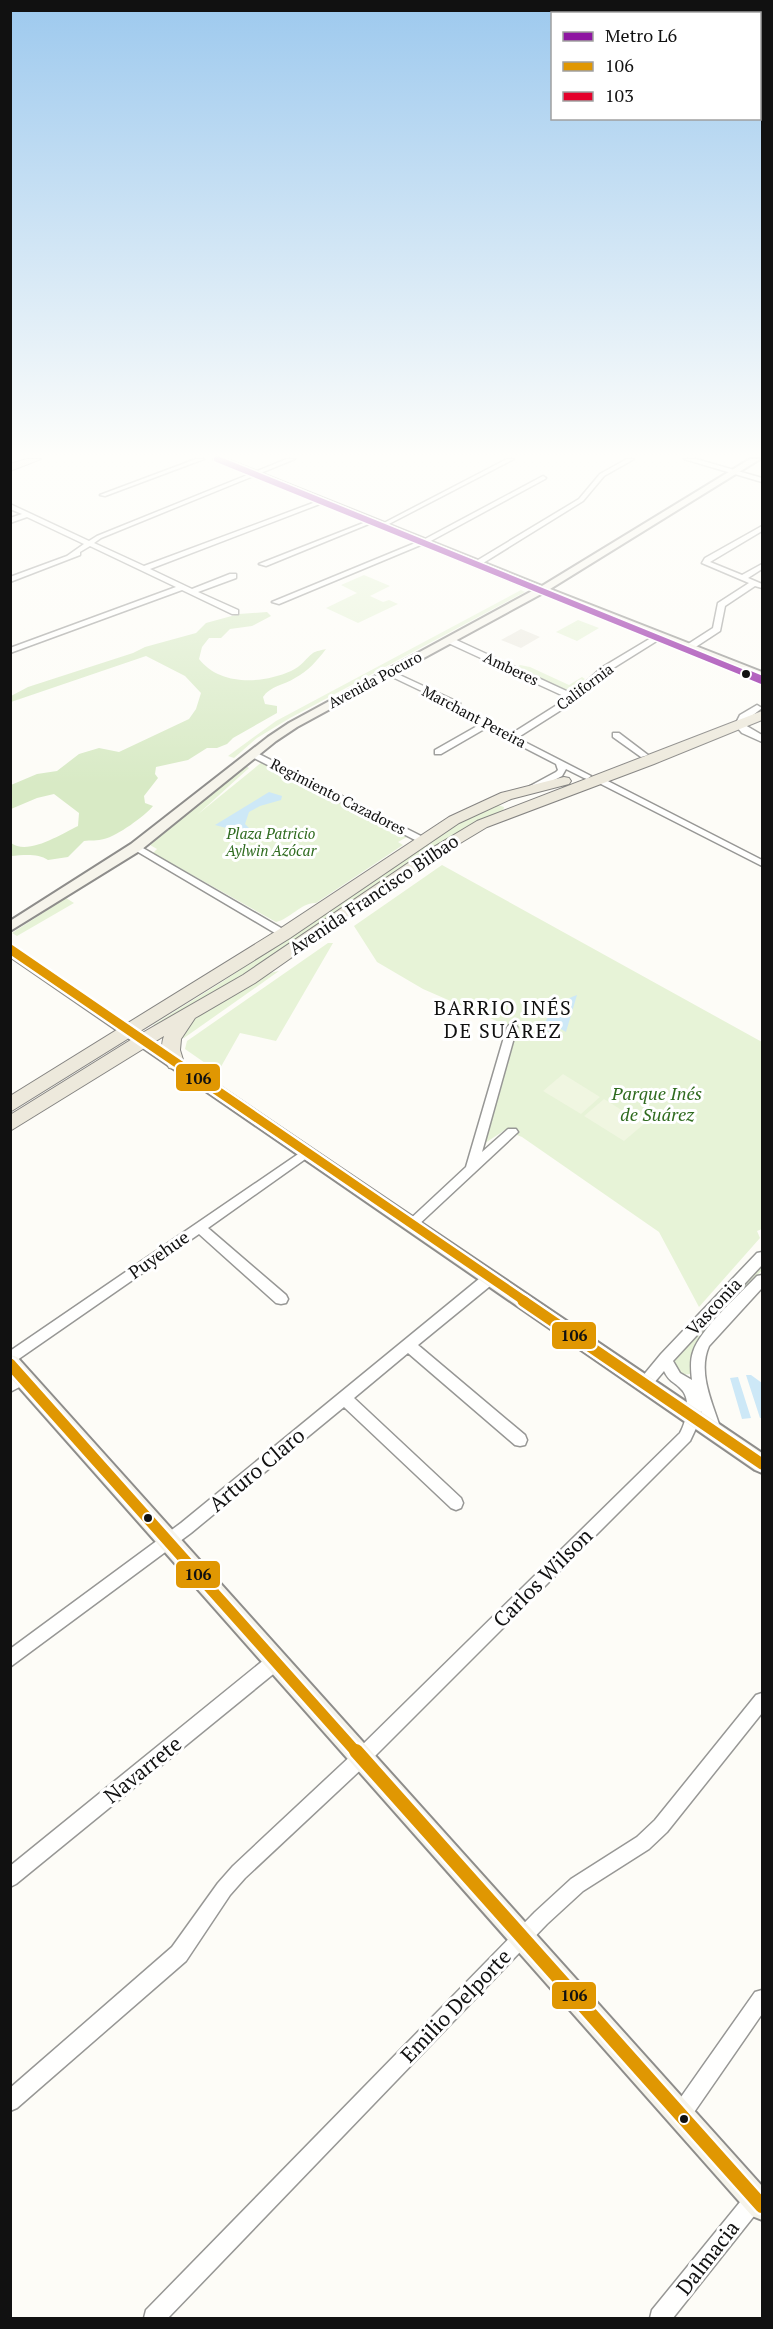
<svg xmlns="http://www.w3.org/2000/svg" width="773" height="2329" viewBox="0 0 773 2329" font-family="'PT Serif',serif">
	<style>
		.green { fill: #e7f3d7 }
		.forest { fill: #d8eac5 }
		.pitch { fill: #f0f6e1 }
		.plaza { fill: #edebe2 }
		.water { fill: #cde8f7 }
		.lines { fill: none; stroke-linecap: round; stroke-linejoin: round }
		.minor-casing { stroke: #979795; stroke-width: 3 }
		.tertiary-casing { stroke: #979795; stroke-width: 3 }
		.secondary-casing { stroke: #8e8d8b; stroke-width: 4 }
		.primary-casing { stroke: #858482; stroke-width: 2 }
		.minor { fill: #fffffe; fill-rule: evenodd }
		.tertiary { fill: #fffffe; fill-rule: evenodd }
		.secondary { fill: #f6f4eb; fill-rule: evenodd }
		.primary { fill: #ede9dc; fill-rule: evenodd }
		.bus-1-far2-casing { stroke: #fff; stroke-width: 14 }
		.bus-1-far1-casing { stroke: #fff; stroke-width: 16 }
		.bus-1-casing { stroke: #fff; stroke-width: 19 }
		.bus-2-far1-casing { stroke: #fff; stroke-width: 8 }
		.bus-2-casing { stroke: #fff; stroke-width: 10 }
		.bus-1-far2 { stroke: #e09702; stroke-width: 9 }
		.bus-1-far1 { stroke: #e09702; stroke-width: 11 }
		.bus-1 { stroke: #e09702; stroke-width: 14 }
		.bus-2-far1 { stroke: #e4002b; stroke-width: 5 }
		.bus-2 { stroke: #e4002b; stroke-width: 7 }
		.metro-1-far1-casing { stroke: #fff; stroke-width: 9 }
		.metro-1-casing { stroke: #fff; stroke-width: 12 }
		.metro-1-far1 { stroke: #8e16a1; stroke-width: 6 }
		.metro-1 { stroke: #8e16a1; stroke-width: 8 }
		.bus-dot { fill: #111; stroke: #fff; stroke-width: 2 }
		.labels { text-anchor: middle; stroke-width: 6; stroke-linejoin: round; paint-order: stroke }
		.far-street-label { font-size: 15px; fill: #111; stroke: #fff }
		.far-park-label { font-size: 15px; font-style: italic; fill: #2f6b1f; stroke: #fff }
		.street-label { font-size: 18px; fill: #111; stroke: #fff }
		.park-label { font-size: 18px; font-style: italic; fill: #2f6b1f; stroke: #fff }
		.neighbourhood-label { font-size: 20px; letter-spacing: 1.5px; fill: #111; stroke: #fff }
		.near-street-label { font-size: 21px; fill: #111; stroke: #fff }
		.line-badge { stroke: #fff; stroke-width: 2 }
		.pale-badge-label { font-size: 16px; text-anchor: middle; font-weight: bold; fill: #111 }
	</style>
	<rect width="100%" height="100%" fill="#fdfcf7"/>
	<path class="green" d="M364,575L390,586L370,596L383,602L389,600L398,604L358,623L326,608L357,593L341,585Z
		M521,590L525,592L290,718L257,738L234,758L228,756L276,721Z
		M578,620L599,628L577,641L556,632Z
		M520,665L530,667L569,685L582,677L585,679L568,693L514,669Z
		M262,762L407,837L398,842L403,845L316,903C302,902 290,919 276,922L153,853L157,849L150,845L246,766L249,768L197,815Z
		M498,805L504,807L503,811L293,946L158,1028L153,1025L222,982L456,824Z
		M442,865L762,1042V1229L757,1231L760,1238L699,1307L659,1232L522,1137L505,1130L482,1145L515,1029L423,989L377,962L354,926Z
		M66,898L74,903L17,936L12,933Z
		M328,943H333L276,1041L240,1033L218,1072L185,1049L187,1041Z
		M279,971L184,1038L179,1037L194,1018L265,974Z
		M762,1264V1270L695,1344L690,1360V1374L683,1375L673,1370L670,1360Z"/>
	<path class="forest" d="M267,612L271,616L252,626L230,629L221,638H209L202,647L199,659C220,686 262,684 291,671C302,666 305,659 313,653C316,651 322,650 326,649C317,661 308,671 295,678C284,685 270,686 263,697L265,704L277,706V713L233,738L227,744L217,748H207L188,760L156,767L155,774L158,778L144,796L145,803L153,806C145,816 117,836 104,839C98,841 90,840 84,841L68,857L48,860C38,853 23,855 11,856V843C28,856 61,834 78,826L79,813L54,794L37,798L11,809V785L37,774L57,771L79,754L99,748L119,752L189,719L196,709L201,693L185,676L146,656L11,702V696L28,687L133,653L145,647L196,633L206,623L239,614Z"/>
	<path class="pitch" d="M563,1074L600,1097L581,1114L543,1091Z
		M604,1099L644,1124L624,1141L584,1116Z"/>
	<path class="plaza" d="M521,629L540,637L521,648L501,640Z"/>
	<path class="water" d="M269,792L282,796L281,800L260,806L249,812L245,824L253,832L245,833L215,825Z
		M577,995L566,1032L556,1026L552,1034L545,1029C545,1010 561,1001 577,995Z
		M746,1375H751L762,1383V1418H760Z
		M738,1377L751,1418L742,1419L730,1378Z"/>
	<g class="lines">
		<defs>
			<path id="minor" d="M196,459H204L105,496L100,495Z
				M287,459H295L101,538L94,543L144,566L321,500H325V502L150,569L192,589L230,574H236V578L198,592L238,610V614H232L182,590L10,653V648L176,587L90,546L80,552V555L10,582V577L67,556L84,544L27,517L10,523V518L22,514L10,509V504L89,541L97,536Z
				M507,459H514L385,526L380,525Z
				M627,459H634L604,476L583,501L480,565L473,563L579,499L600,474Z
				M543,476L546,478L545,479L427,543L423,544L279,604L272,602L425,539Z
				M371,520L376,521L266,566L259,564Z
				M762,526V531L710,562L742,575L762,564V569L748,578L762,584V588L755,586L725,606L720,631L691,650H685V646L713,628L718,603L749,583L702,563L705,558Z
				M656,635L663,637L607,672L577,700L517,738L591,776L587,779L584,778L566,769L562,776L533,791L530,790V786L556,772L558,770L556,764L486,728L441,754H435V750L479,725L453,712V706L384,673L391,671L460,703V709L511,734L568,698L446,642V638H452L573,694L601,668Z
				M613,733H619L648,755L641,757L613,737Z
				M253,751L425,838L427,840L425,842H419L250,756V752Z
				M600,777L762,860V866L597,782L596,780Z
				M136,844L288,932L289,934L284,937L280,936L133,849L131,847Z
				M512,1023L517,1027L482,1152L508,1129H516L518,1132L416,1227H408L406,1224L408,1221L466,1167L507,1027Z
				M307,1148L311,1149L313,1152L311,1155L208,1228L286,1295L288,1299L286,1303L281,1304L276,1303L199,1234L10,1365V1351Z
				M762,1252V1265L673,1361L680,1373L692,1380C691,1371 690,1360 693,1352C700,1329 740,1294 757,1276L762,1275V1288L709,1346C697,1373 713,1404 721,1430L719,1434L714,1436L709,1434L701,1411L698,1424L690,1441L368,1763L245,1878L230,1895L186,1961L17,2108L10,2111V2088L172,1947L218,1883L233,1866L356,1751L680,1433C686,1422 692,1399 681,1389C674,1381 670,1383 664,1371C657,1379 650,1391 639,1387L637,1383L661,1354L757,1253Z
				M490,1273L495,1274L496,1278L495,1282L418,1345L525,1435L527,1440L525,1445L520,1446L515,1445L408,1353L354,1398L461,1498L463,1503L461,1508L456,1510L451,1508L344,1407L191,1533L10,1667V1649L181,1523L485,1274Z
				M24,1372L29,1374L31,1378L29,1382L10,1392V1379Z
				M276,1653L282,1655L284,1661L282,1667L16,1884L10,1887V1866L270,1655Z
				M762,1693V1713L667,1832L649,1849L583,1891L547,1924L168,2318H144L146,2310L535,1912L571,1879L637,1837L655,1820L756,1695Z
				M762,1990V2014L688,2121L681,2124L674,2121L671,2114L674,2107L755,1992Z
				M756,2188L762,2190V2206L673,2318H650L652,2310L749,2191Z"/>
			<path id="tertiary" d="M684,459H696L762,478V482Z
				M757,705L762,708L748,719L745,725L762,735V742L742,733L735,725L740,715Z"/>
			<path id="secondary" d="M214,459H225L542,586L750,459H760L550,589L762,672V679L543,593L297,727L276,741L141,850L10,931V921L131,844L268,737L289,723L534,590Z
				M10,945L762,1453V1473L755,1470L10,956Z
				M10,1355L17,1357L762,2186V2220L752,2216L10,1377Z"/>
			<path id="primary" d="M27,459H41L10,471V464Z
				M762,711V720L654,764L487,827L427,863L255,983L195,1018L181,1039L180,1050L184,1063L181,1068L175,1069L169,1068C162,1057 160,1047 164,1036L10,1131V1115L137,1036L243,975L417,857L477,821Z
				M564,777L569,778L571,781L569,784L511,799L459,823L290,938L10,1112V1096L278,930L449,817L501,793Z"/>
		</defs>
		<use href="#minor" class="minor-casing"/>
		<use href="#tertiary" class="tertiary-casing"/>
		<use href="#secondary" class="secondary-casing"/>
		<use href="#primary" class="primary-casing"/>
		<use href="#minor" class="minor"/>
		<use href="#tertiary" class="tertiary"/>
		<use href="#secondary" class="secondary"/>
		<use href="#primary" class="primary"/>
		<defs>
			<path id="bus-1-far2" d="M10,949L526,1302"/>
			<path id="bus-1-far1" d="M523,1301L762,1464
				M10,1364L357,1753"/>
			<path id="bus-1" d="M356,1751L762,2206"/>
			<path id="bus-2-far1" d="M218,459L749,675"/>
			<path id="bus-2" d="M745,673L762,680"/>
		</defs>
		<use href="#bus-1-far2" class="bus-1-far2-casing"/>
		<use href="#bus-1-far1" class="bus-1-far1-casing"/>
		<use href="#bus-1" class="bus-1-casing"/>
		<use href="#bus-2-far1" class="bus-2-far1-casing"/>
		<use href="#bus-2" class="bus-2-casing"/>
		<use href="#bus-1-far2" class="bus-1-far2"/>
		<use href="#bus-1-far1" class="bus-1-far1"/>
		<use href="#bus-1" class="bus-1"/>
		<use href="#bus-2-far1" class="bus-2-far1"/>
		<use href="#bus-2" class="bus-2"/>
		<defs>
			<path id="metro-1-far1" d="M217,459L749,675"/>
			<path id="metro-1" d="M745,673L762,680"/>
		</defs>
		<use href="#metro-1-far1" class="metro-1-far1-casing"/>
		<use href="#metro-1" class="metro-1-casing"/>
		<use href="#metro-1-far1" class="metro-1-far1"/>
		<use href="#metro-1" class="metro-1"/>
	</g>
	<linearGradient id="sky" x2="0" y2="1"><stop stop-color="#9dc9ee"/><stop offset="0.58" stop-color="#fefefb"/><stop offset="1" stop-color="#fefefb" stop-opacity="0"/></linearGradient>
	<rect width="773" height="785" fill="url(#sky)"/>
	<g class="bus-dot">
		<circle cx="746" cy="674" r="5"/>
		<circle cx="148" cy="1518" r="5"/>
		<circle cx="684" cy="2119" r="5"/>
	</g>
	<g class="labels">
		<g class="far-street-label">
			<text transform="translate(511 669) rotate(25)" y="5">Amberes</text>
			<text transform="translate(375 680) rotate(-28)" y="5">Avenida Pocuro</text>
			<text transform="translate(585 687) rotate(-37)" y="5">California</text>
			<text transform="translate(474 717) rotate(28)" y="5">Marchant Pereira</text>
			<text transform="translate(338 797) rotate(27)" y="5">Regimiento Cazadores</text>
		</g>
		<g class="far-park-label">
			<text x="271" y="839">Plaza Patricio<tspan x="271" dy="17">Aylwin Azócar</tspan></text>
		</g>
		<g class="street-label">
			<text transform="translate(374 895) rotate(-34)" y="6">Avenida Francisco Bilbao</text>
			<text transform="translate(159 1255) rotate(-35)" y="6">Puyehue</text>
			<text transform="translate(714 1307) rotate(-47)" y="6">Vasconia</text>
		</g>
		<g class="park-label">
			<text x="657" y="1100">Parque Inés<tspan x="657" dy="21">de Suárez</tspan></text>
		</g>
		<g class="neighbourhood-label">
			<text x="503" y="1015">BARRIO INÉS<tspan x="503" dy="23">DE SUÁREZ</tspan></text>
		</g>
		<g class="near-street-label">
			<text transform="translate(257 1470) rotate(-40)" y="7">Arturo Claro</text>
			<text transform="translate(543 1578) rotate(-45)" y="7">Carlos Wilson</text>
			<text transform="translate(143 1770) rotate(-39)" y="7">Navarrete</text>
			<text transform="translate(456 2006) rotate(-46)" y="7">Emilio Delporte</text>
			<text transform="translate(708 2258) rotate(-52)" y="7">Dalmacia</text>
		</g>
	</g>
	<g class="line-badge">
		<rect x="175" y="1063" width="46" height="29" rx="6" fill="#e09702"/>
		<rect x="551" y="1321" width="46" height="29" rx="6" fill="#e09702"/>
		<rect x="175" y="1560" width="46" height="29" rx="6" fill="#e09702"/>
		<rect x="551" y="1981" width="46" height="29" rx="6" fill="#e09702"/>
	</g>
	<g class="pale-badge-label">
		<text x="198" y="1084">106</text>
		<text x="574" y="1341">106</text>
		<text x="198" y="1580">106</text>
		<text x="574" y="2001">106</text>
	</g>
	<rect width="773" height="2329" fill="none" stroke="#111111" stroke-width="24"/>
	<rect x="551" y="12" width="210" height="108" fill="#ffffff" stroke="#a0a0a0" stroke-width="1.5"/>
	<rect x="563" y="32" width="30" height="9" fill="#8e16a1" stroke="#a0a0a0" stroke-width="1.5"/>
	<text x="605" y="42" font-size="18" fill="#111111">Metro L6</text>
	<rect x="563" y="62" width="30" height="9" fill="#e09702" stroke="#a0a0a0" stroke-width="1.5"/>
	<text x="605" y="72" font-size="18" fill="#111111">106</text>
	<rect x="563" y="92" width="30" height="9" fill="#e4002b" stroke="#a0a0a0" stroke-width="1.5"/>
	<text x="605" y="102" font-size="18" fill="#111111">103</text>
</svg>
